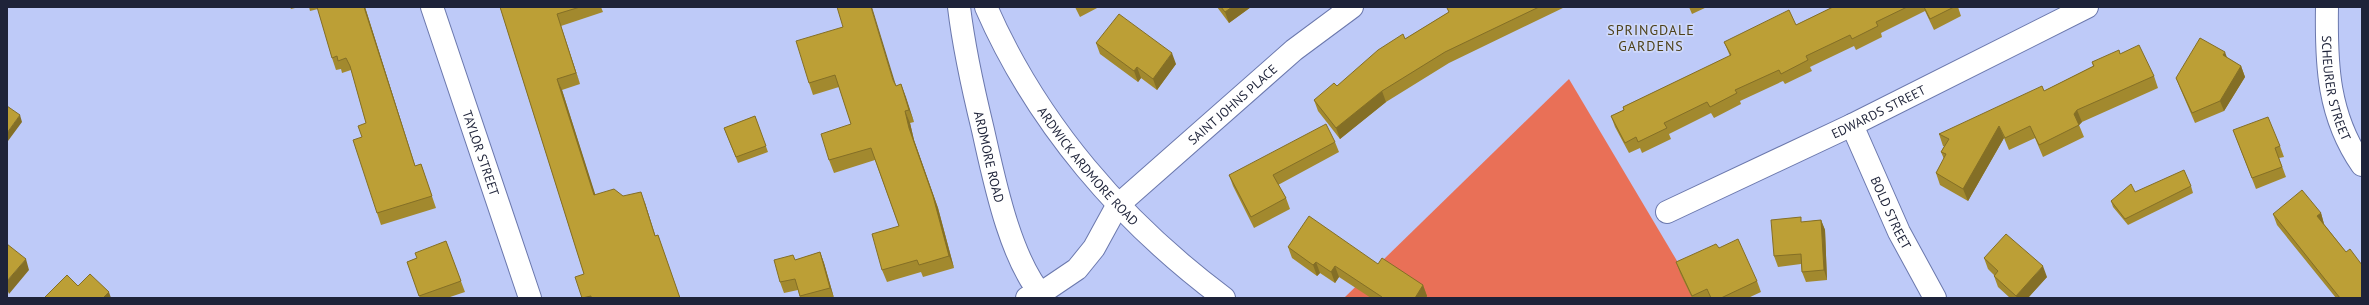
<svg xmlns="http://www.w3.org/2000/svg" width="2369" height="305" viewBox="0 0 2369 305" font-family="'PT Sans',sans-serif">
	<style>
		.forest { fill: #e97057 }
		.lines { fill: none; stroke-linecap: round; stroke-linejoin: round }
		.minor-casing { stroke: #6b78ad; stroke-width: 24 }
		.minor { stroke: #fff; stroke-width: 22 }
		.wall { fill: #a2892e }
		.shaded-wall { fill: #846f26 }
		.building { fill: #bc9f36; stroke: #846f26 }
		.labels { text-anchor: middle; stroke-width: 3.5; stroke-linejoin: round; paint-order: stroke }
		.street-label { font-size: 13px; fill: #1e2339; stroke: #ced8fb }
		.neighbourhood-label { font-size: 14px; letter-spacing: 1px; fill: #4d4119; stroke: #ced8fb }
	</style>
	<rect width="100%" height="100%" fill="#becaf8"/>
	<path class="forest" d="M1569,79L1699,298H1344Z"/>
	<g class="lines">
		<defs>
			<g id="minor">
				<path id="s1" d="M432,7L530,298"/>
				<path id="s2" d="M959,7C964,49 973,89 983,130C994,179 1010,260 1044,298"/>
				<path id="s3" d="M986,7C1037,124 1122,222 1224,298"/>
				<path id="s4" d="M2327,7C2326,65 2328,116 2362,165"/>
				<path id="s5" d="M1852,125L1899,232L1935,298"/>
				<path id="s6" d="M1667,212L1852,125L2087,7"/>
				<path id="s7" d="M1027,298L1040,294L1077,269L1094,248L1117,206L1294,50L1352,7"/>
			</g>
		</defs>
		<use href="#minor" class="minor-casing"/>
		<use href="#minor" class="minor"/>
	</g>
	<path class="wall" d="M290,7H299L291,9Z
		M309,7H365L415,166L421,164L436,208L381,225L377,213L362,137L366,123L352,73L351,70L342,73L341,69L336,70L332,58L318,9L310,11Z
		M500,7H601L603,12L561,26L580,84L562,90L595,195L623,196L645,203L655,236L658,235L680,298H582L584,274Z
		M1075,7H1099L1080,17Z
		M1217,7H1251L1229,23Z
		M1449,7H1565L1449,63L1386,102L1340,139L1318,111L1314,100L1337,86L1405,39L1449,12L1447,8Z
		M1689,7H1707L1692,14Z
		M1833,7H1958L1961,16L1934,30L1925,11L1881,33L1882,37L1856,50L1854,46L1810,67L1812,71L1785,84L1783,81L1740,101L1741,104L1714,118L1711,113L1669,134L1671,139L1642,153L1640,148L1629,153L1615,127L1611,116L1624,110L1623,107L1730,56L1724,42L1796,25Z
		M843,27L896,86L901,84L914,122L910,123L914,140L938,208L954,268L923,277L921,272L887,282L882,270L899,226L875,160L834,173L829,160L851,124L839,87L813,95L809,83Z
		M1096,43L1176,64L1157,90L1141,78L1138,82L1100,54Z
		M2120,54L2154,76L2158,88L2082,122L2079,125L2084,137L2043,157L2035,138L2009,150L2004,138L1968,201L1940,185L1936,173L1944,159L1941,152L1944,146H1943L1939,134L2044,91L2093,66L2092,62Z
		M2227,58L2241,66L2245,77L2224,111L2195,123L2180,88L2176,78Z
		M755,116L768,152L738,163L724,128Z
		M2233,130L2280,146L2284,157L2279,158L2286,177L2256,189Z
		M1335,142L1339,152L1278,185L1286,198L1290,209L1254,228L1233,186L1229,175Z
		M2191,186L2193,193L2128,225L2113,207L2111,201L2135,192Z
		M2321,213L2324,224L2346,252L2362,298H2336L2277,225L2273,214Z
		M1821,220L1825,230L1827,280L1806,282L1802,272L1801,264L1778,267L1774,256L1802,222Z
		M446,241L465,292L447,298H420L407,262L417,258Z
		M1288,247L1378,264L1423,285L1427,296L1426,298H1371L1339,277L1335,283L1320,273L1317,276L1292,258Z
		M1719,248L1757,281L1761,292L1748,298H1692L1680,273L1676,262Z
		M820,252L824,263L834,298H800L798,290L784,293L780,282L795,260Z
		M1984,258L2047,277L2028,298H2010L1998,287L1994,276V275L1988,269Z"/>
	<path class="shaded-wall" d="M364,7H365L419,178L415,166Z
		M871,7H872L898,92L893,80Z
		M1232,7H1251L1229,23L1225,12Z
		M557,14L561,26L580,84L576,73Z
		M2225,52L2229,63L2223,55Z
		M1172,53L1176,64L1157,90L1153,79Z
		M2241,66L2245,77L2224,111L2220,101Z
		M1137,67L1141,78L1138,82L1134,71Z
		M557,79L562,90L599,206L594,195Z
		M901,84L906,97L914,122L909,110Z
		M1382,91L1386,102L1340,139L1336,128Z
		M2077,110L2082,122L2079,125L2074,114Z
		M905,111L910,123L914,140L938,208L954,268L949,256L909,128Z
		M20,115L22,122L8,141L7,137V133Z
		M1999,126L2004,138L1968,201L1963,189Z
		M641,192L645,203L659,247L655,236Z
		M2321,213L2324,224L2321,227L2317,216Z
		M1821,220L1825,230L1827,280L1824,270Z
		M820,252L824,263L834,298L830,288Z
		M26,259L29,270L9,294L7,289V281Z
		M1316,262L1320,273L1317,276L1313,265Z
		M1335,266L1339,277L1335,283L1331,272Z
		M2043,266L2047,277L2028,298H2017L2016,296Z
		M1423,285L1427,296L1426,298H1415Z
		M109,292L111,298H103Z"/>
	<path class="building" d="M317,7H364L415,166L421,164L432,196L377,213L353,140L362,137L358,126L366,123L350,66L346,58L338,61L337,56L332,58Z
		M500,7H580L557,14L576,73L557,79L594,195L614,189L623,196L641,192L655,236L658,235L680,298H591V296L582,298L575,277L584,274Z
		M837,7H871L893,80L896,86L901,84L909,110L905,111L909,128L933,196L949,256L919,265L917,260L882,270L872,234L899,226L871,148L829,160L821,134L851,124L835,75L809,83L796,41L843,27Z
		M1221,7H1232L1225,12Z
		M1449,7H1539L1445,52L1382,91L1336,128L1314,100L1334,83L1337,86L1378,50L1403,34L1405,39L1449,12L1447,8Z
		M1833,7H1907L1876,22L1878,26L1852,39L1850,35L1806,56L1808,60L1781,74L1779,70L1735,90L1737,93L1710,107L1707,102L1664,123L1667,128L1638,142L1636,137L1625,143L1611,116L1624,110L1623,107L1731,55L1724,42L1789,10L1796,25Z
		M1924,7H1954L1930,19Z
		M1119,14L1172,53L1153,79L1137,67L1134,71L1096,43Z
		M2200,38L2225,52L2223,55L2241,66L2220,101L2192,113L2176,78Z
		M2139,45L2154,76L2077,110L2074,114L2079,125L2039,145L2030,126L2005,138L1999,126L1963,189L1936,173L1946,154L1941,152L1949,139L1939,134L2042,86L2044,91L2094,66L2092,62L2119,50L2120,54Z
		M7,106L20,115L7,133Z
		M755,116L766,146L736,157L724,128Z
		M2268,117L2280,146L2275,148L2282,167L2252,178L2233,130Z
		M1326,124L1335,142L1273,175L1286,198L1251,217L1229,175Z
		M2184,170L2191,186L2125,219L2111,201L2131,184L2135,192Z
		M2302,190L2321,213L2317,216L2346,252L2350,249L2362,265V298H2340L2273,214Z
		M1309,216L1378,264L1382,258L1423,285L1415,298H1381L1382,297L1335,266L1331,272L1316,262L1313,265L1288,247Z
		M1801,217V222L1821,220L1824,270L1802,272L1801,254L1774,256L1771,220Z
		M2006,234L2043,266L2016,296L1994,276L1998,271L1984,258Z
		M1738,239L1757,281L1721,298H1711L1707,289L1692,296L1676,262L1716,244L1719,248Z
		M446,241L461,281L419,296L407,262L417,258L415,253Z
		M7,244L26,259L7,281Z
		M820,252L830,288L800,296L795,279L780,282L774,260L793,255L795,260Z
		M90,274L109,292L103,298H44L67,275L78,286Z"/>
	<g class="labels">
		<g class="street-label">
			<text dy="5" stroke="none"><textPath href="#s4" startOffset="82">SCHEURER STREET</textPath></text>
			<text dy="5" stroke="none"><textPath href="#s7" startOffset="287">SAINT JOHNS PLACE</textPath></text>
			<text dy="5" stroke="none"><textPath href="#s6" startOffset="234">EDWARDS STREET</textPath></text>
			<text dy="5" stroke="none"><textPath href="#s1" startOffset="154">TAYLOR STREET</textPath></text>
			<text dy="5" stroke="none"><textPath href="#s2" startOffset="153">ARDMORE ROAD</textPath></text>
			<text dy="5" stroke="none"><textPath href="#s3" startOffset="190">ARDWICK ARDMORE ROAD</textPath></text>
			<text dy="5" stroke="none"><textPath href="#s5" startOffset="96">BOLD STREET</textPath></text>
		</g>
		<g class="neighbourhood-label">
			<text x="1651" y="35">SPRINGDALE<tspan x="1651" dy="16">GARDENS</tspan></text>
		</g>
	</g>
	<rect width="2369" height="305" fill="none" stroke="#1e2339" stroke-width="16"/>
</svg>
